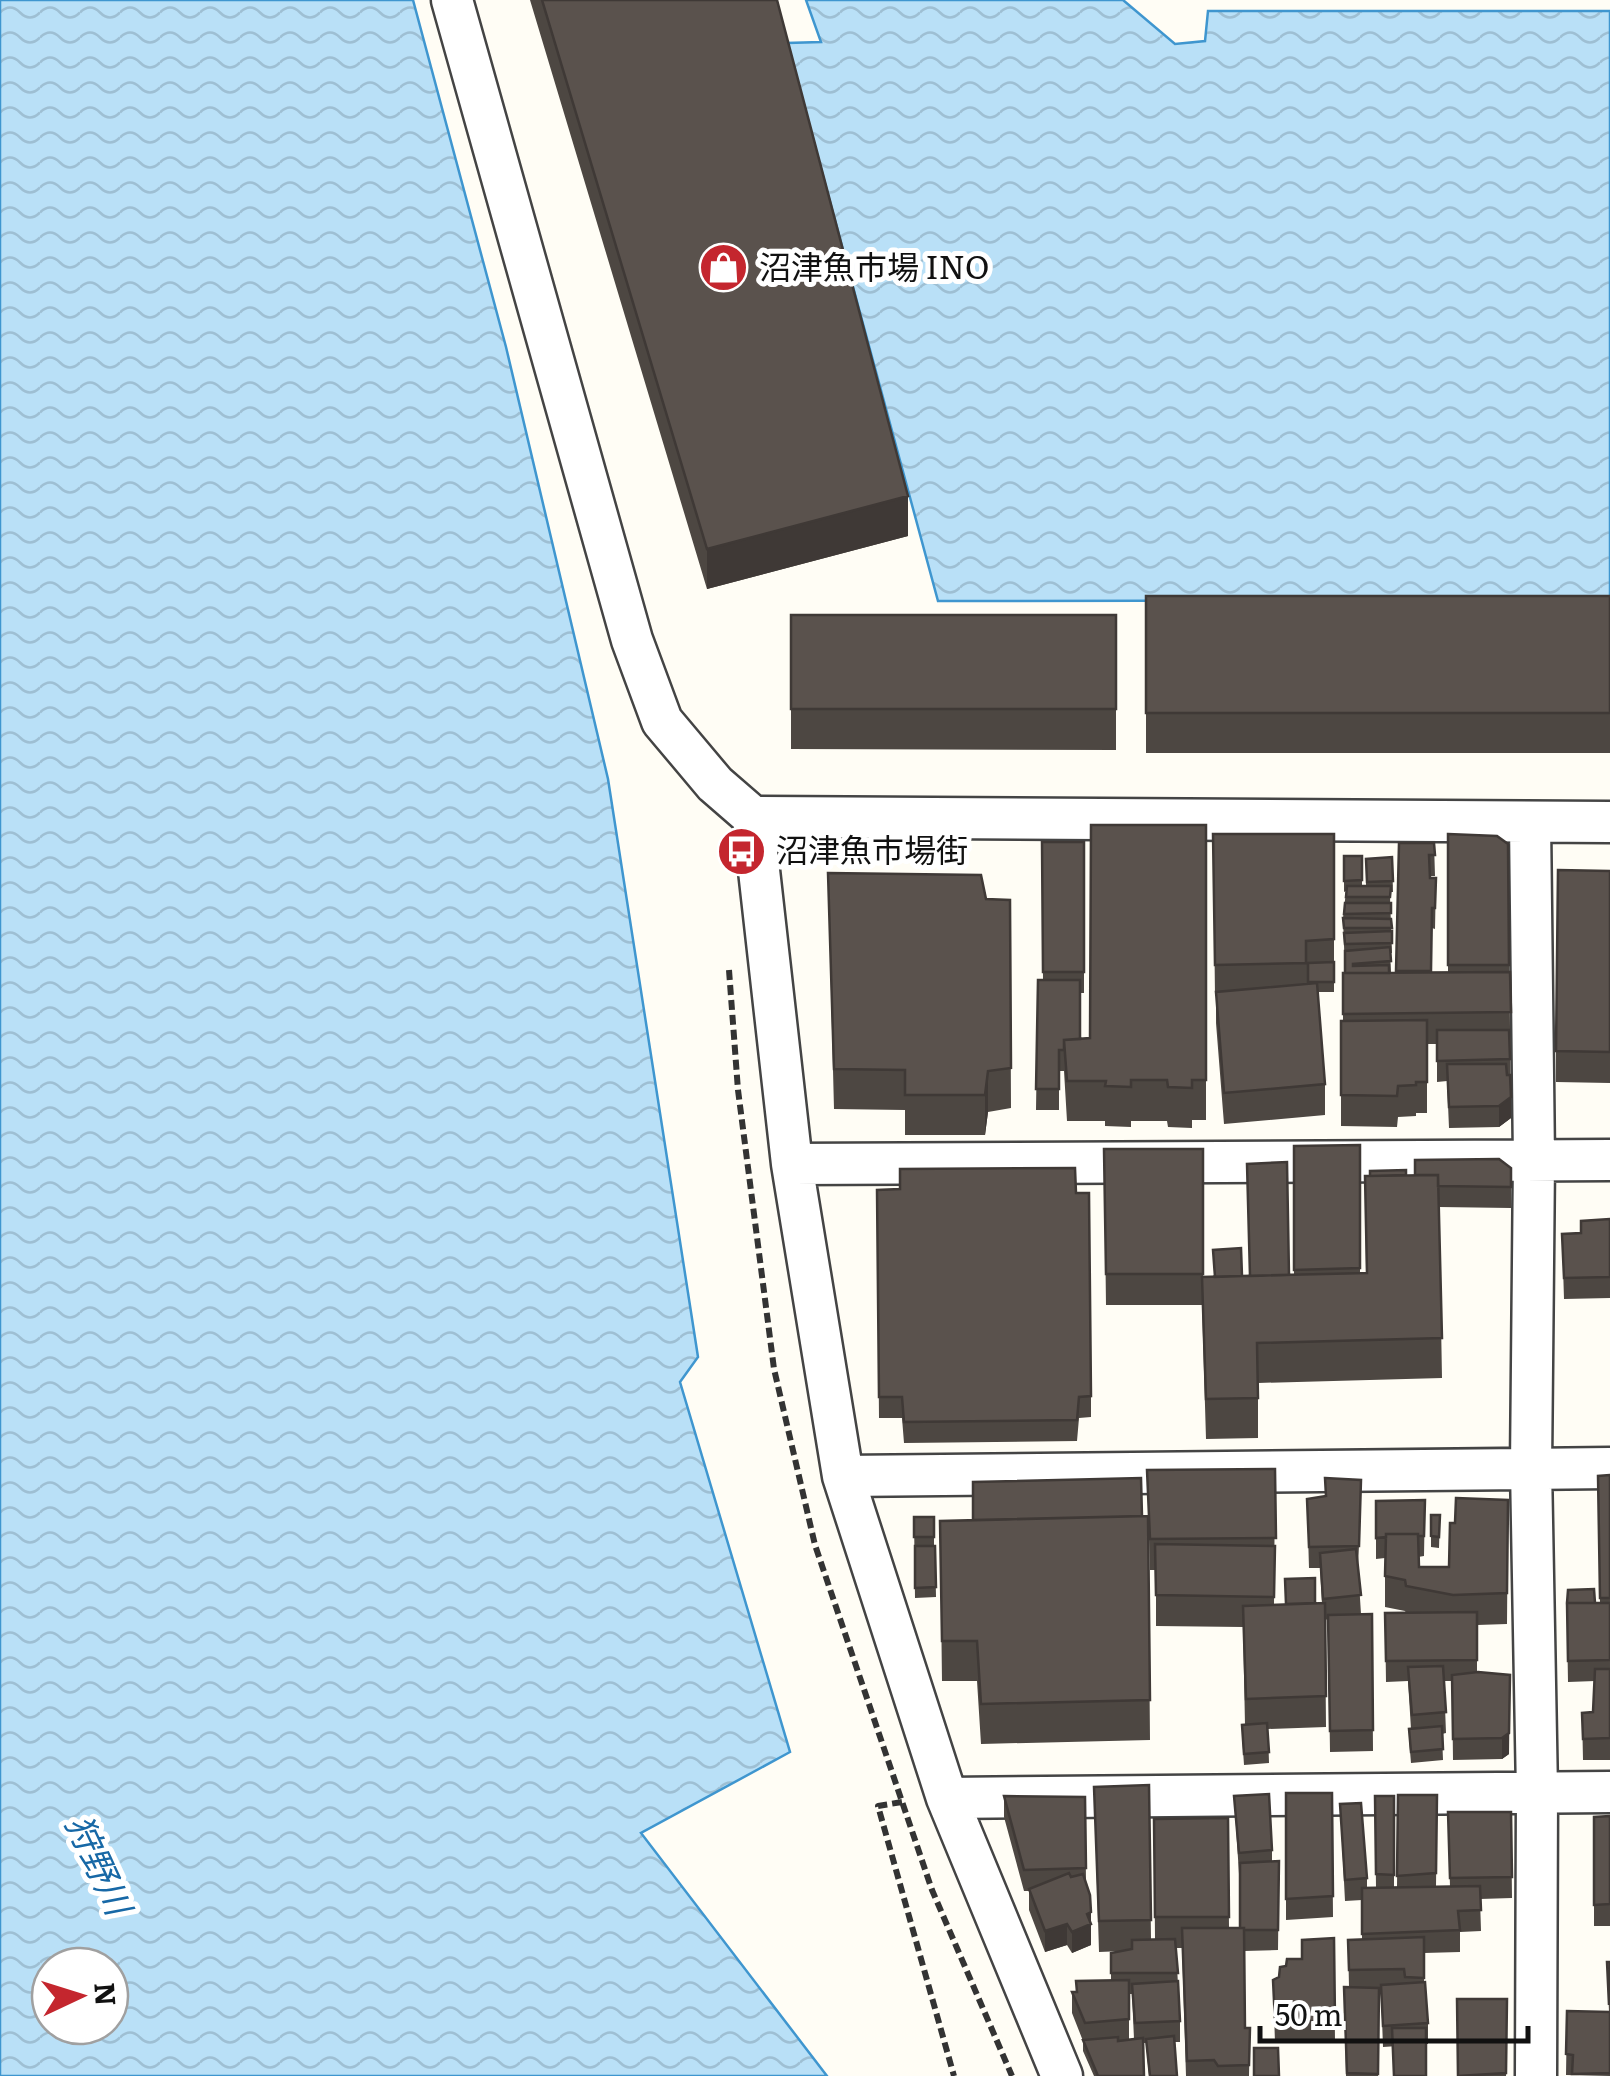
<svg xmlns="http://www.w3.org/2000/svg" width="1610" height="2076" viewBox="0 0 1610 2076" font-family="Literata,'Noto Sans JP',serif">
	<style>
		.water { fill: url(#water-waves); stroke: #3f96cf; stroke-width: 2.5; fill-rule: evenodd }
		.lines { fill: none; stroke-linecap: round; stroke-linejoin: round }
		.minor-casing { stroke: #444; stroke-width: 45 }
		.path { stroke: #333; stroke-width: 6; stroke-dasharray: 10 5; stroke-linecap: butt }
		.minor { stroke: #fff; stroke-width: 40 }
		.wall { fill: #4d4742; fill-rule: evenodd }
		.shaded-wall { fill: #3f3936 }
		.building { fill: #5a524d; stroke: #3f3936; stroke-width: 2.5 }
		.labels { text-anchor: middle; stroke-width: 10; stroke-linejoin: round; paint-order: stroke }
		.poi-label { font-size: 32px; fill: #111; stroke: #fff; text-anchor: start }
		.water-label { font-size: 35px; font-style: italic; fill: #1768a6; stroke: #fff }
	</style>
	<defs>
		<pattern id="water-waves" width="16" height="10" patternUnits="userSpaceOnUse" patternTransform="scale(2.5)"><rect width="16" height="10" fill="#b9e0f7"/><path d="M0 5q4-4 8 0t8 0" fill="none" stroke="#9ebfd3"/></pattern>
	</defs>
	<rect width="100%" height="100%" fill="#fffdf5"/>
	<path class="water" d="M0,0H413L506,347L608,779L698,1357L680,1382L790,1752L641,1833L827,2076H0ZM50,1966H110V2026H50Z
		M806,0H1123L1175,44L1205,41L1208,11H1610V600L938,601L787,43L821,42Z"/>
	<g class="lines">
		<defs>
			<path id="minor" d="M452,0L632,640L662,721L715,784L753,817L1610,822
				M753,817L792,1164L843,1476L947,1798L1062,2076
				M1530,822L1534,1160L1531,1468L1537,1792L1536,2076
				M792,1164L1610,1160
				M843,1476L1610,1468
				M947,1798L1610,1792"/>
		</defs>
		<use href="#minor" class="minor-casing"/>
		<path class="path" d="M729,970L738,1090L774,1369L815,1545L932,1890L1012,2076
			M902,1802L878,1806L954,2076"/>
		<use href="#minor" class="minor"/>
	</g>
	<path class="wall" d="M530,0H777L908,536L707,589Z
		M1146,596H1610V753H1146Z
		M791,615H1116V750L791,749Z
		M1206,825V1120H1192V1128L1168,1127L1167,1121H1131V1127L1105,1126V1121H1067L1064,1071H1059V1110H1036L1038,980H1043L1042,842H1084V993H1080V1039L1090,1038Z
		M1213,834H1334V992H1317L1325,1084V1115L1224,1124L1216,1023V996H1215Z
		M1448,834L1508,844L1511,1118L1499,1127L1449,1128L1447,1081L1437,1082V1044H1427V1113H1416V1116L1398,1117L1397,1127L1341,1126V1021H1343V973H1345L1343,918L1346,891L1344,892V856H1362V886H1366V859L1392,857L1393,892H1390V897L1392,953H1390L1391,972L1389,973H1396L1399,843H1434L1435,876H1430V878H1436L1435,929L1432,928L1431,972H1448Z
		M1610,855V1083L1556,1082V1051L1610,871Z
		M828,873L986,899L1010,900L1011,1108L988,1112L985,1135H905V1110L834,1109Z
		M1360,1145V1273H1366L1365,1176L1406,1175L1511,1168V1208L1439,1207L1442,1378L1258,1383V1438L1206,1439L1202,1305H1106L1104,1149H1203V1277L1294,1275V1146Z
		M877,1190L1091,1396V1417L1079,1418L1077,1441L904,1443L902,1418H879Z
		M1610,1219V1298L1564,1299L1562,1234L1581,1233V1221Z
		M1275,1469L1274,1605L1322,1603L1320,1568H1309L1307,1499L1361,1501L1358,1567L1361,1614H1372L1373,1751L1330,1752L1328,1619L1325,1620L1326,1727L1268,1729L1269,1763L1244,1765L1242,1735L1245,1725L1243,1627L1156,1626V1570H1150L1147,1470Z
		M1610,1475V1760H1583L1582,1713L1593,1712L1595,1681L1568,1682L1567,1624L1595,1603H1600L1598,1476Z
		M1425,1500L1424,1556L1418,1557L1419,1567H1449L1455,1523L1508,1500L1507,1624L1477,1625V1672L1509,1754L1502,1759L1453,1760L1452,1681H1444L1446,1733L1442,1734L1443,1760L1411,1763L1409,1739V1729H1411L1408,1681L1386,1682L1385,1613H1406L1405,1611L1385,1607V1558L1376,1559V1501Z
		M1431,1515H1440L1439,1548L1431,1547Z
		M1148,1516L1150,1740L981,1744L977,1681H942L940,1521Z
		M914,1517H934V1546H935L936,1597L915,1598Z
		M1149,1785L1151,1939H1155L1154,1819L1228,1818L1229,1928H1240L1239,1874L1234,1796L1272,1850V1862L1279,1861L1278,1950L1244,1951L1245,2028H1250L1249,2076H1186L1182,1948H1176L1180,2021V2042H1175L1177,2076H1149L1146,2043H1143L1144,2076H1094L1083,2051V2041L1072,2013V1992H1076V1981L1111,1980V1953L1123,1951L1099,1952L1094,1787ZM1129,1994H1132L1134,2039L1129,2040Z
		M1286,1793H1332L1333,1917L1286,1920Z
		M1398,1795H1437L1436,1887H1450L1448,1812H1511L1512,1898L1480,1899L1481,1931L1460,1932V1952L1424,1953V1983L1428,2023V2044L1383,2047L1381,1991H1379L1378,2076H1346L1344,1987H1349L1348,1940L1362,1939V1900L1345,1901L1340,1804L1367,1878V1888H1376L1375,1796H1394V1887H1397Z
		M1004,1796L1085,1797L1086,1882L1091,1912V1945L1072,1953L1067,1945L1045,1952L1029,1910V1891H1024L1004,1817Z
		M1610,1816V1926H1594V1817Z
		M1334,1938L1335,2042L1275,2043L1273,1980Z
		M1607,1962H1610V2076L1566,2075L1567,2011L1609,2012Z
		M1507,1999L1506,2076H1458Z"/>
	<path class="shaded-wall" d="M908,496V536L707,589V549Z
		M988,1071V1112L985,1135V1095Z
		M1511,1097V1118L1499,1127V1106Z
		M1510,1675L1509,1754L1502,1759V1738Z
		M1091,1912V1945L1072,1953V1932L1087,1914Z
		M1067,1924V1945L1045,1952V1931Z"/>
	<path class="building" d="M542,0H777L908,496L707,549Z
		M1146,596H1610V713H1146Z
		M791,615H1116V709H791Z
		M1091,825H1206V1080H1192V1088L1168,1087L1167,1080H1131V1087L1105,1086L1106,1081H1067L1064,1040L1090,1038Z
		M1213,834H1334V939L1306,941V963L1215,965Z
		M1448,834L1497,836L1508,844L1509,965H1448Z
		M1042,842H1084V972H1043Z
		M1399,843H1434L1435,855H1429L1430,878H1436L1435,908H1432L1431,971H1396Z
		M1344,856H1362V880L1344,881Z
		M1392,857L1393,881L1367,882L1366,859Z
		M1558,870L1610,871V1052L1556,1051Z
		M828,873L981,875L986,899L1010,900L1011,1068L988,1071L985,1095H905V1070L834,1069Z
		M1347,886H1391L1390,897H1346Z
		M1345,903H1391V913L1344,914Z
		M1343,918L1391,919L1392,928H1344Z
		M1392,931V943L1345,944L1344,933Z
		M1390,947L1391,961L1353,964V966L1389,965V973H1345V951Z
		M1334,962V982H1308V963Z
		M1510,972L1511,1012L1343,1014V973Z
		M1038,980H1080V1039L1064,1040V1050H1059V1089H1036Z
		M1317,983L1325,1084L1224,1093L1216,992Z
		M1427,1020V1082H1416V1085L1398,1086L1397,1096L1341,1095V1021Z
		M1437,1030H1509L1510,1059L1437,1061Z
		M1447,1064H1506L1507,1075H1510L1511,1097L1499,1106L1449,1107Z
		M1360,1145V1268L1294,1270V1146Z
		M1104,1149H1203V1274H1106Z
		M1499,1159L1511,1168V1187L1438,1186V1175H1415V1160Z
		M1287,1162L1289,1275L1250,1276L1247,1164Z
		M1075,1168L1076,1193H1089L1091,1396L1079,1397L1077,1420L904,1422L902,1397H879L877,1190L900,1189V1169Z
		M1406,1170V1175L1370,1176V1171Z
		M1438,1175L1442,1338L1257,1343L1258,1398L1206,1399L1202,1277L1367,1273L1365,1176Z
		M1610,1219V1277L1564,1278L1562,1234L1581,1233V1221Z
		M1241,1248L1242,1276L1215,1277L1213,1250Z
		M1275,1469L1276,1538L1150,1539L1147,1470Z
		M1610,1475V1598H1600L1598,1476Z
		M1141,1478L1142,1516L973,1520V1482Z
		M1325,1478L1361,1480L1359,1546L1309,1547L1307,1499L1326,1496Z
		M1456,1498L1508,1500L1507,1593L1453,1595L1406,1586L1405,1580L1385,1576L1386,1534H1418L1419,1567H1449L1450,1523H1455Z
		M1425,1500L1424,1536H1418V1534H1386V1537L1376,1538V1501Z
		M1431,1515H1440L1439,1537L1431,1536Z
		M1148,1516L1150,1700L981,1704L977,1641H942L940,1521Z
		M914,1517H934V1537H914Z
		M1155,1544L1275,1546L1274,1597L1156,1595Z
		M915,1546H935L936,1587L915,1588Z
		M1356,1549L1361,1595L1323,1599L1320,1553Z
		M1315,1578V1603L1286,1604L1285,1579Z
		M1594,1589L1595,1603H1567L1568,1590Z
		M1325,1603L1326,1696L1246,1699L1243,1606Z
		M1567,1603H1610V1660L1568,1661Z
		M1477,1612V1660L1386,1661L1385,1613Z
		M1372,1614L1373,1730L1330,1731L1328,1615Z
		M1443,1666L1446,1712L1412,1715L1408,1667Z
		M1595,1669H1610V1738L1583,1739L1582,1713L1593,1712Z
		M1478,1672L1510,1675L1509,1733L1502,1738L1453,1739L1452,1675Z
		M1267,1723L1269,1752L1244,1754L1242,1725Z
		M1442,1726L1443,1749L1411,1752L1409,1729Z
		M1149,1785L1151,1920L1099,1921L1094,1787Z
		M1286,1793H1332L1333,1896L1286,1899Z
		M1269,1794L1272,1850L1239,1853L1234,1796Z
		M1398,1795H1437L1436,1873L1397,1876Z
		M1004,1796L1085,1797L1086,1868L1024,1870Z
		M1375,1796H1394V1875L1376,1874Z
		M1361,1803L1367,1878L1345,1880L1340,1804Z
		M1448,1812H1511L1512,1877L1450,1878Z
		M1610,1816V1904L1594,1905V1817Z
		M1228,1818L1229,1917H1155L1154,1819Z
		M1279,1861L1278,1930H1244V1928H1240V1863Z
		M1069,1873L1071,1877L1083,1874L1090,1895L1091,1912L1087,1914L1091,1924L1072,1932L1067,1924L1045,1931L1029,1889Z
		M1480,1886L1481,1910L1458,1911L1460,1930L1362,1934V1888Z
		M1182,1928H1244L1245,2028H1250L1249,2065L1218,2066L1214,2060L1187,2061Z
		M1424,1937V1978L1405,1977L1404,1969L1349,1970L1348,1940Z
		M1334,1938L1335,2021L1275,2022L1273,1980L1279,1977L1280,1967L1286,1966L1287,1959H1302V1940Z
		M1175,1939L1178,1973H1111V1953L1132,1949V1940Z
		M1607,1962H1610L1609,2005Z
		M1129,1980V2019L1085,2023L1072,1992H1077L1076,1981Z
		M1178,1981L1180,2021L1135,2023L1132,1984Z
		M1425,1982L1428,2023L1383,2026L1381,1985Z
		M1344,1987L1379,1988L1378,2074L1347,2073Z
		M1457,1999H1507L1506,2073L1458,2076Z
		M1567,2011L1610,2012V2073L1572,2074L1573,2055L1566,2054Z
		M1392,2028H1426V2076H1394Z
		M1174,2036L1177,2076H1150L1146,2039Z
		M1118,2037V2041L1143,2038L1144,2076H1098L1083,2040Z
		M1254,2048H1278L1279,2076H1254Z"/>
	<defs>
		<symbol id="shop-disc" viewBox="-11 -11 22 22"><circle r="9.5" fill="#c4262e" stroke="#fff"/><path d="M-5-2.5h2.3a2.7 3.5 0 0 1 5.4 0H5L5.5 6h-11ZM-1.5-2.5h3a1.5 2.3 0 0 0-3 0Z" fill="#fff"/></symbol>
		<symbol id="bus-disc" viewBox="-11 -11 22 22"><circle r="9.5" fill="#c4262e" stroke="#fff"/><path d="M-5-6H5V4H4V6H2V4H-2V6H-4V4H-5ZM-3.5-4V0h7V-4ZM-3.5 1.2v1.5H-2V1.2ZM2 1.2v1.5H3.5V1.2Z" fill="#fff"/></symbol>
	</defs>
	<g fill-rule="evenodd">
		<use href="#shop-disc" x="696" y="240" width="55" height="55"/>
		<use href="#bus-disc" x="714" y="824" width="55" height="55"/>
	</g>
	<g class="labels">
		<g class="poi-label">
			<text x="759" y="279">沼津魚市場 INO</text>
			<text x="776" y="862">沼津魚市場街</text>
		</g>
		<g class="water-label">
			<text transform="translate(98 1865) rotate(65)" y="12">狩野川</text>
		</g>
	</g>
	<g transform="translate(80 1996) rotate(86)"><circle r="48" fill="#ffffff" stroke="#a0a0a0" stroke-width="2.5"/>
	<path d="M0-8L18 38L0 25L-18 38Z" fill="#c4262e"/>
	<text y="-15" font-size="28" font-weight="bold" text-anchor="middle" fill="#111111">N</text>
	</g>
	<path d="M1260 2026v15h268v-15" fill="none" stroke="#111111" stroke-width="5"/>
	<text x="1275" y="2026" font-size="30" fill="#111111" stroke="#ffffff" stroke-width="8" paint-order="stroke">50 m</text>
</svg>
